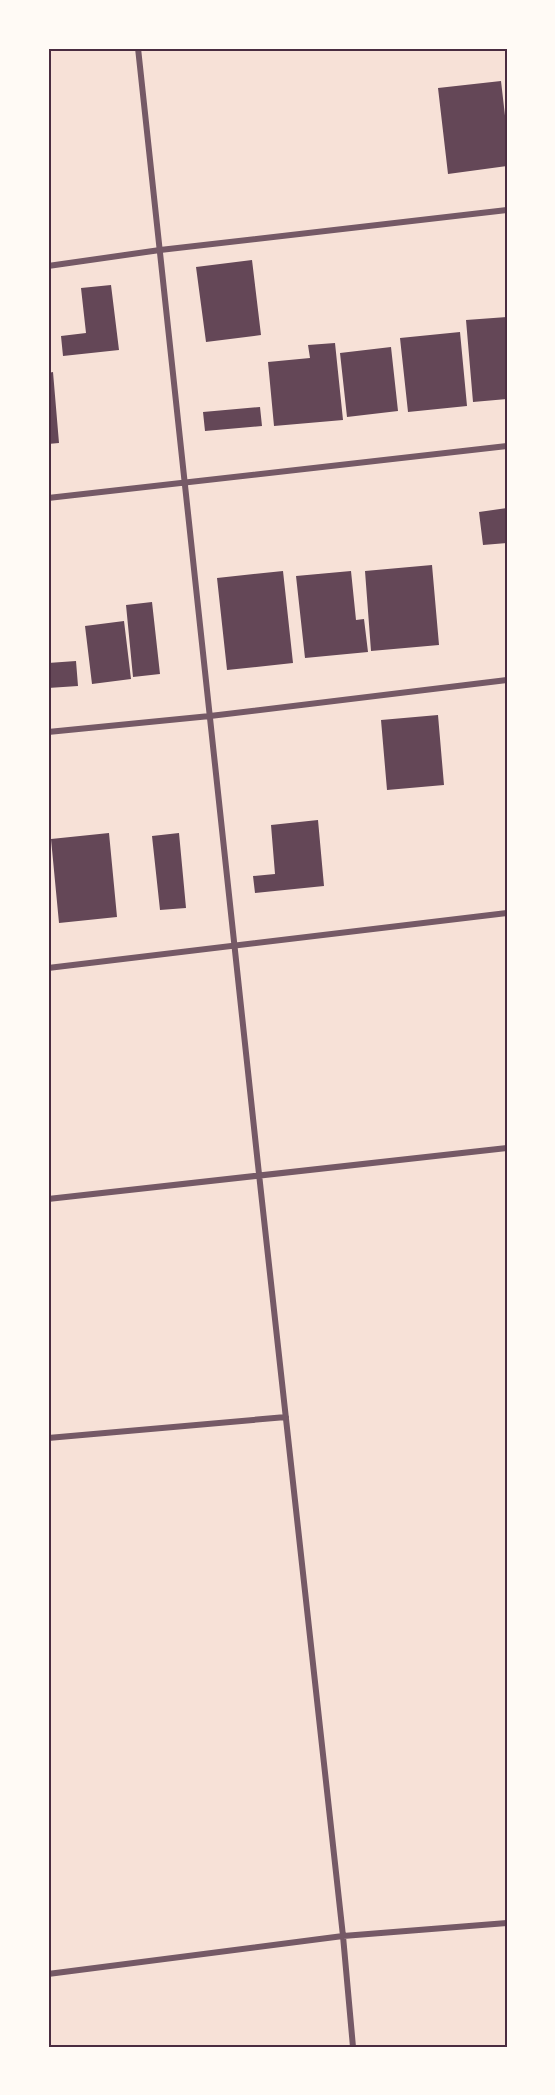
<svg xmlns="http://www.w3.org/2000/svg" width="555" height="2095" viewBox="0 0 555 2095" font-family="'DejaVu Sans',sans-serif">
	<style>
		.building { fill: #644757 }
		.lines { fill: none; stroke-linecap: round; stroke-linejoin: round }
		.minor { stroke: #755966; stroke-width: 6 }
		.neatline { fill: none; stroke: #4a2c40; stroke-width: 2 }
	</style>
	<rect width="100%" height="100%" fill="#f7e1d7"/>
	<path class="building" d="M501,81L507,133V166L448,174L438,88Z
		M252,260L261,335L206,342L196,267Z
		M111,285L119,350L63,356L61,336L86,333L81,288Z
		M507,317V399L473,402L466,320Z
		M460,332L467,406L408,412L400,338Z
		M335,343L343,420L274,426L268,362L310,358L308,345Z
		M391,347L398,411L347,417L340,353Z
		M53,372L59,443L48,444V373Z
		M260,407L262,426L205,431L203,412Z
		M507,508V543L483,545L479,512Z
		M432,565L439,645L371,651L365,571Z
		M283,571L293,663L227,670L217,578Z
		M351,571L356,620L364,619L368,652L305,658L296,576Z
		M152,602L160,674L133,677L126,605Z
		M124,621L131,679L92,684L85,626Z
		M76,661L78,686L48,688V663Z
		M438,715L444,785L387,790L381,720Z
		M318,820L324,886L255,893L253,876L275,874L271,825Z
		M109,833L117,917L59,923L51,839Z
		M179,833L186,908L160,910L152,836Z"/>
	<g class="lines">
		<path class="minor" d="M138,48L259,1174L343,1936L353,2047
			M48,266L160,250L507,210
			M48,498L507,446
			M48,732L210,716L507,680
			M48,968L507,913
			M48,1199L507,1148
			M48,1438L286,1417
			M48,1974L343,1936L507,1923"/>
	</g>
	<rect width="555" height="2095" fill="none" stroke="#fffaf5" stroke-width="99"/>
	<rect x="50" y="50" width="456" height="1996" class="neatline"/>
</svg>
